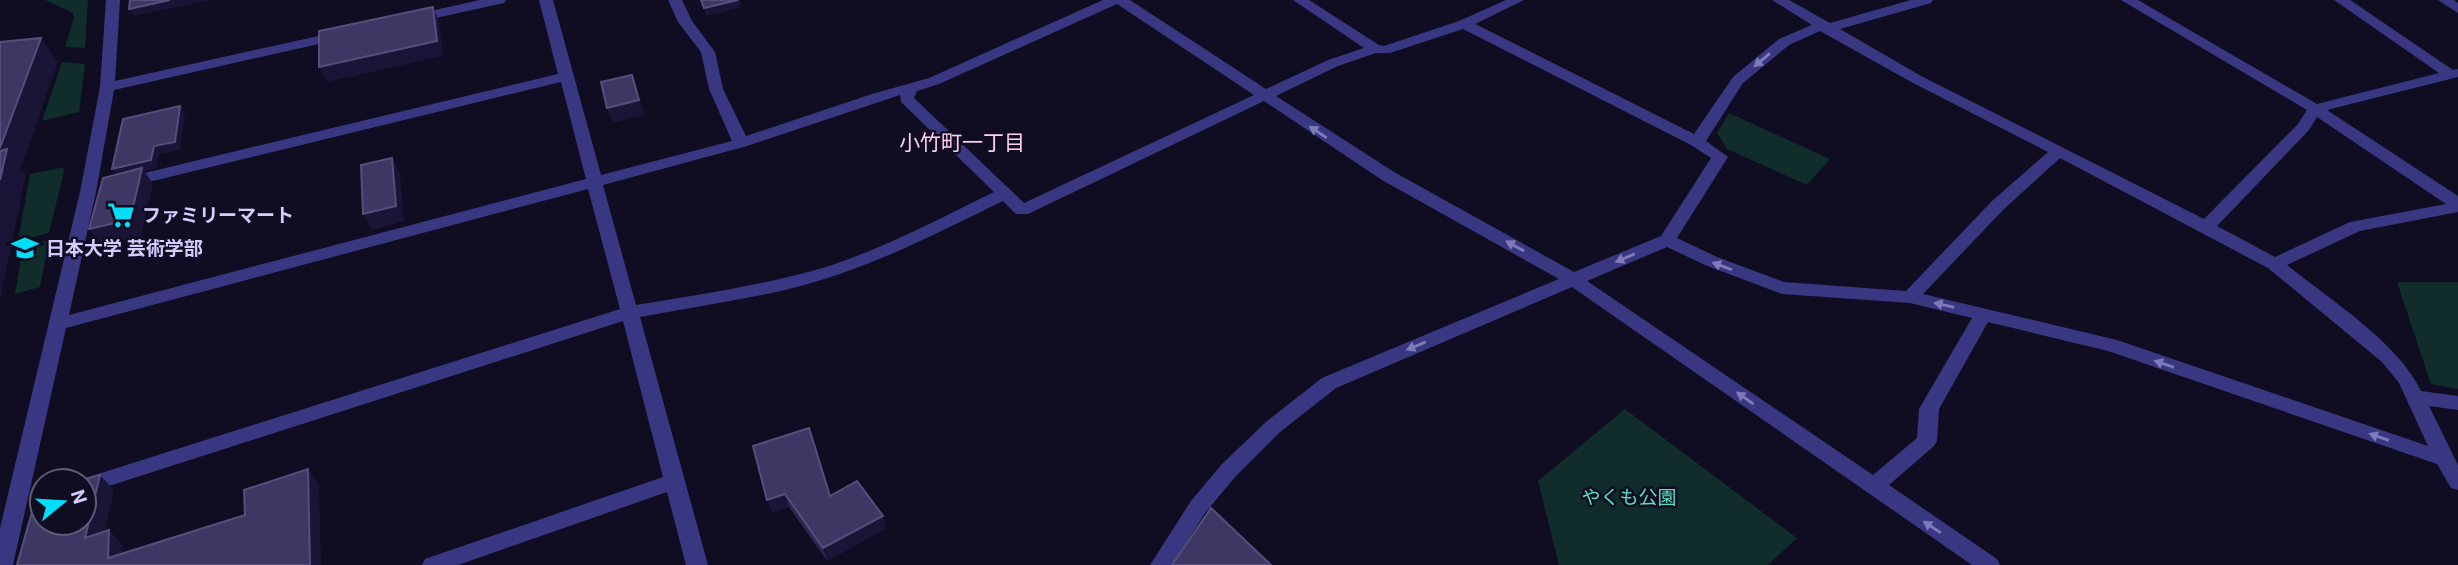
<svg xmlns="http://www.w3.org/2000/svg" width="2458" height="565" viewBox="0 0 2458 565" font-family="Roboto,'Noto Sans JP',sans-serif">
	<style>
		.green { fill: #102c2b }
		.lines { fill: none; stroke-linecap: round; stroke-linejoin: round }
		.minor { fill: #3a3782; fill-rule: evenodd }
		.wall { fill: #2d2550 }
		.shaded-wall { fill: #1a1436 }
		.building { fill: #3f3763; stroke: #564e7b; stroke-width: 2 }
		.oneway { fill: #7f7aba }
		.labels { text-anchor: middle; stroke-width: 5; stroke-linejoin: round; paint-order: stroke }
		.poi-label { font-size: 19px; font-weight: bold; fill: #d3cdff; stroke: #100d22; text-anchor: start }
		.park-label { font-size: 19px; fill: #57e1bf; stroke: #100d22 }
		.neighbourhood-label { font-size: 21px; fill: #ffcfed; stroke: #100d22 }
	</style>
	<rect width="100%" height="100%" fill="#100d22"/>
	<path class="green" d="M45,0H88L85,48L65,47L74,18L73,13Z
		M62,62L85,64L79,112L42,121Z
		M1729,113L1830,159L1807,185L1727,149L1717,133Z
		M65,167L49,233L18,241L30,174Z
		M45,241L49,242L40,287L15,294L23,246Z
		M2397,282H2458V389L2431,384Z
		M1625,409L1797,538L1768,565H1559L1538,481Z"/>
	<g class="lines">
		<path class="minor" d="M106,0H120L115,81L341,31L348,35L341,39L114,90L96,192L69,315L586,179L561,82L128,187L120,182L128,177L558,74L539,0H553L601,175L732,141L709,89L701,52L678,22L668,0H682L692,21L715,52L723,89L746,136L872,94L929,78L1103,0H1130L1266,89L1328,60L1364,48L1293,0H1309L1379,45L1384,46L1459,21L1506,0H1524L1475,24L1694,134L1733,77L1779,39L1812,25L1772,0H1789L1830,23L1911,0H1933L1931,3L1840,29L1923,77L2204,219L2298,124L2307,110L2121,0H2138L2317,104L2439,73L2334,0H2350L2453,70L2458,69V77L2327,110L2458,196V212L2360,231L2287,265C2329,299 2398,342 2421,391L2458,396V410L2429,406L2458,465V490L2451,488L2437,464L2108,351L1988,322L1939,409L1937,441L1934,446L1889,485L1997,559L2000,565H1972L1572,287L1336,388L1280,432L1236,476L1205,513L1172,565H1150L1191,501L1222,464L1266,422L1322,378L1559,279L1382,180L1264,101L1028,214H1016L1003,201C952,226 901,252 848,271C781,296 709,304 640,317L708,565H686L667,492L458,565H422L425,559L663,477L623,321L84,494V481H76L620,309L588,189L66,328L13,565H0V528L80,192L100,87ZM1117,4L1254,95L1024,203L914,98L917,91L939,84ZM1463,29L1691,145L1711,158L1661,236L1574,272L1394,172L1276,96L1338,66L1376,53H1390ZM1820,31L1913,83L2048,152L1992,201L1906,291L1784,282L1717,257L1677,238L1728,157L1706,141L1743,83L1789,45ZM900,95L901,102L994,192C941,218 888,246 832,265C768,285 702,294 636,305L603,185L747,146ZM2317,117L2446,204L2350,222L2275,257L2217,226L2309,130ZM2060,158L2268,268L2382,362L2399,383L2428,446L2117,340L1923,294L2004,209ZM1667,247L1705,265L1782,294L1910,303L1972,318L1919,409L1917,438L1873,475L1587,281Z
			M480,0H506L504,3L413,23L406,19L408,16Z
			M2438,0H2454L2458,3V13Z"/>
	</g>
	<path class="wall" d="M753,446L830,496L886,528L827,561L789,507L772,512Z"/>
	<path class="shaded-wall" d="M170,0H211L134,16L129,9Z
		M738,0H740L742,7L706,16L704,8Z
		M433,7L439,22L443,56L327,82L319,67Z
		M41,38L58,62L21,168L26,174L0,299V148Z
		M632,75L645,115L613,123L607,108Z
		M180,106L185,114L180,150L159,154L156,168L144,171L153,184L141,236L101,245L89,229L118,177L112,169L154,146Z
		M392,158L400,173L404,221L372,230L363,214Z
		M308,469L319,484L321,565H310Z
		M100,475L114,490L100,553L85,538Z
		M785,494L789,507L772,512L767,500Z
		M883,516L886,528L827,561L823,548Z
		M109,530L123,545L122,565L108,558Z"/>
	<path class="building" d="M130,0H170L129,9Z
		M701,0H738L704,8Z
		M433,7L437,41L319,67V31Z
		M41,38L0,148V42Z
		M632,75L639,100L607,108L601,82Z
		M180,106L175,142L154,146L151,160L112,169L123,119Z
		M7,149L0,180V151Z
		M392,158L396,206L363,214L361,165Z
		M142,168L130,220L89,229L103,178Z
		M809,428L830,496L857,481L883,516L823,548L785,494L767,500L753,446Z
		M308,469L310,565H17L38,491L42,490V523H84V481H78L100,475L85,538L109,530L108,558L245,515L244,490Z
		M1211,508L1271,565H1172Z"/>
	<defs><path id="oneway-solid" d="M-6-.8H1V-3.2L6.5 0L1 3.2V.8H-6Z" transform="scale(1.75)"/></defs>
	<g class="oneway">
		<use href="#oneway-solid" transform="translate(1762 60) rotate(140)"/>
		<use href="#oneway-solid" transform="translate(1318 132) rotate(-146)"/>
		<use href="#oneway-solid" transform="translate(1515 246) rotate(-151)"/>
		<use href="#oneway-solid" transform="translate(1625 258) rotate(157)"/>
		<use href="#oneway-solid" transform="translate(1722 266) rotate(-159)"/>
		<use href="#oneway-solid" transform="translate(1944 305) rotate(-167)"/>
		<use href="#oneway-solid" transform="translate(1416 346) rotate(157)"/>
		<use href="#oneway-solid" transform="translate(2164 364) rotate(-161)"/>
		<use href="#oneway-solid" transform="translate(1745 398) rotate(-145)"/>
		<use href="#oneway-solid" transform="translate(2379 437) rotate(-161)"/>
		<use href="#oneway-solid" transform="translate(1932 527) rotate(-146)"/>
	</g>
	<defs>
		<symbol id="supermarket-bare" viewBox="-9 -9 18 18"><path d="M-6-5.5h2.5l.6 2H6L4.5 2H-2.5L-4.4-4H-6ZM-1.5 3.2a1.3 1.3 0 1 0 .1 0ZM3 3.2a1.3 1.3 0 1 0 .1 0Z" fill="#00def8" stroke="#100d22" stroke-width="2.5" paint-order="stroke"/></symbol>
		<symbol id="university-bare" viewBox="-9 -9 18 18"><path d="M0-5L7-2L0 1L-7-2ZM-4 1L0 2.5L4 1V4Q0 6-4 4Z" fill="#00def8" stroke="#100d22" stroke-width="2.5" paint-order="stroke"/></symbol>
	</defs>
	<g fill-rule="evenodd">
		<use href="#supermarket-bare" x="102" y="196" width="38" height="38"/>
		<use href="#university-bare" x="6" y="229" width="38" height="38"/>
	</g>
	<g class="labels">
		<g class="poi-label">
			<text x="142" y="222">ファミリーマート</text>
			<text x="46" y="255">日本大学 芸術学部</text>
		</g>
		<g class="park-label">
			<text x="1629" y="504">やくも公園</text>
		</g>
		<g class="neighbourhood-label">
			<text x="962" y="150">小竹町一丁目</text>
		</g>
	</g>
	<g transform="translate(63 502) rotate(72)"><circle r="33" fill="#100d22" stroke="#5e5a7a" stroke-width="2"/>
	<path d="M0-5L12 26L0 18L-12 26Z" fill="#00def8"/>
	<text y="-10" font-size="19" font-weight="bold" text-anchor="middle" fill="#d3cdff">N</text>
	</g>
</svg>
